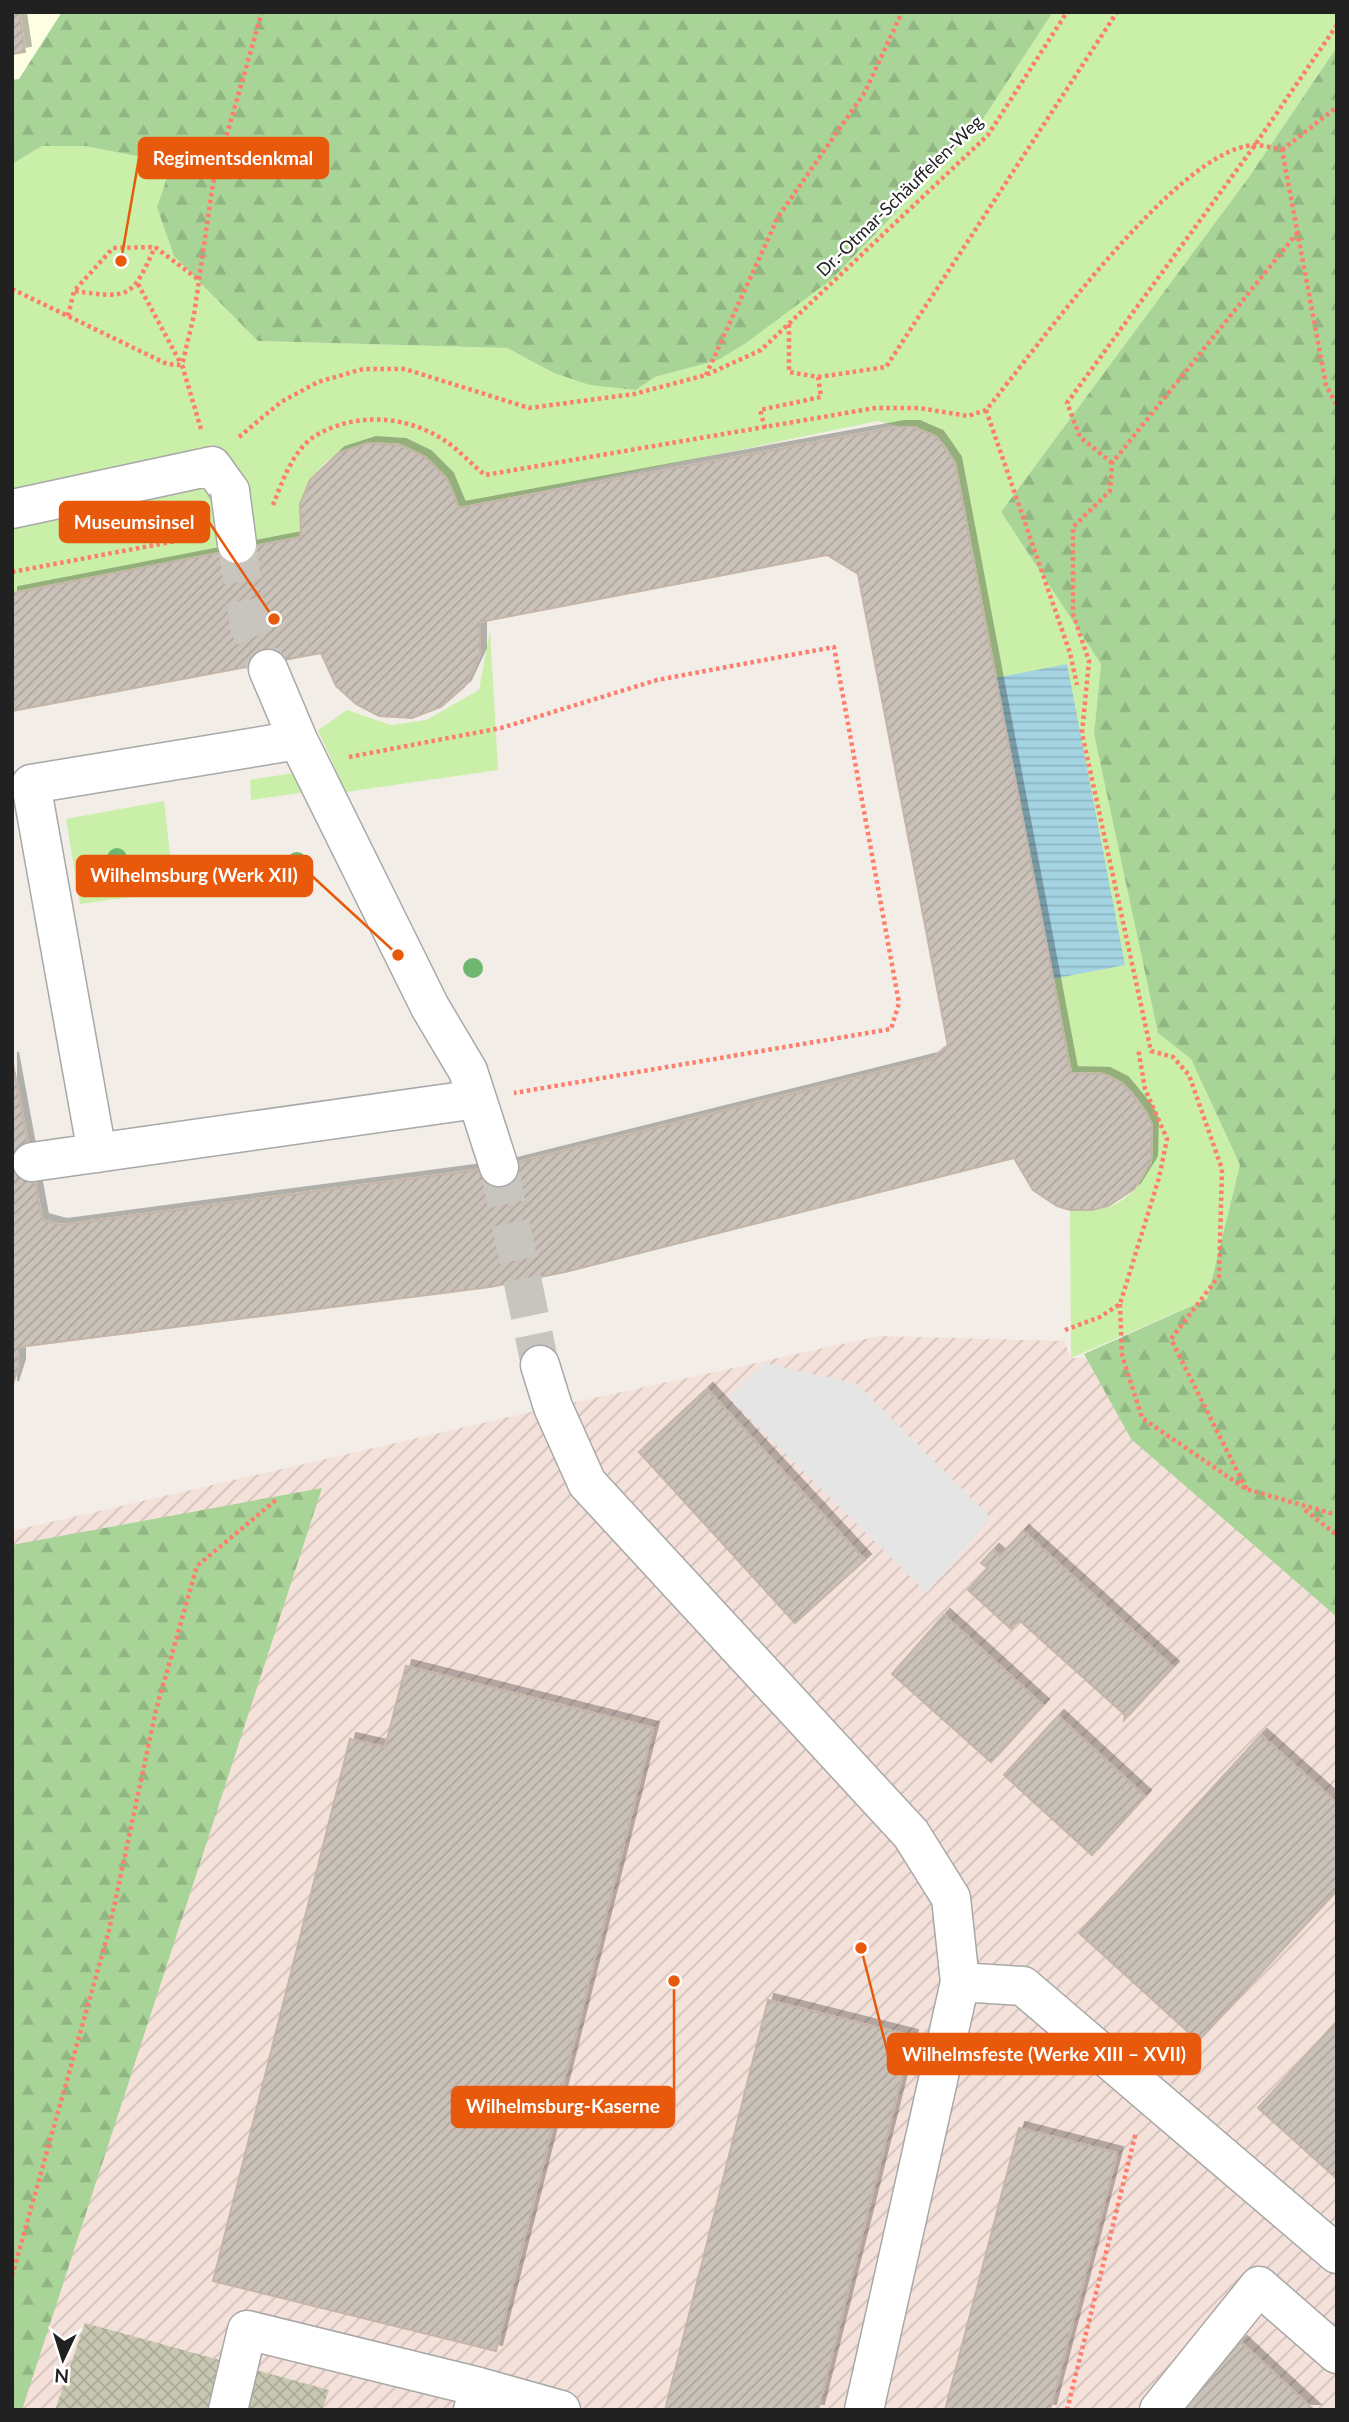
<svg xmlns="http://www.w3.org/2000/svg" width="1349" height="2422" viewBox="0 0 1349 2422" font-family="Lato,sans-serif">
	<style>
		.education { fill: #feffe2 }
		.military { fill: url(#military-furrows) }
		.construction { fill: url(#construction-cross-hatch) }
		.grass { fill: #caefa9 }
		.forest { fill: url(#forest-firs) }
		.parking { fill: #e5e5e5 }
		.water { fill: url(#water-rules) }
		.building { fill: url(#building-hatch); stroke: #c5b5a8; stroke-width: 2; filter: url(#shadow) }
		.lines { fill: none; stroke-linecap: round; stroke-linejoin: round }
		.minor-tunnel { stroke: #c8c5bf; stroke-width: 38; stroke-dasharray: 38 19; stroke-linecap: butt }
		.minor-casing { stroke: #a8a8a8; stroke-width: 41 }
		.path { stroke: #ff7d6a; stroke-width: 4.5; stroke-dasharray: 3.5 3.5; stroke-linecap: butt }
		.minor { stroke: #fff; stroke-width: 38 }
		.minor-bridge-casing { stroke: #a8a8a8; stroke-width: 41; stroke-linecap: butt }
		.minor-bridge { stroke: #fff; stroke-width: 38 }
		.tree { fill: #6fb771 }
		.labels { text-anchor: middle; stroke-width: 5; stroke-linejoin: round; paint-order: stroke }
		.street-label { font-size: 18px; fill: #212121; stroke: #fff }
		.leader { fill: none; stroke: #e8590c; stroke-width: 2.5 }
		.callout-dot { fill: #e8590c; stroke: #fff; stroke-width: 2.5 }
		.callout { fill: #e8590c; stroke: #e8590c; stroke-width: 2.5 }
		.callout-label { font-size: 19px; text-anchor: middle; font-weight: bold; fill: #fff }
	</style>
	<defs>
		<pattern id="military-furrows" width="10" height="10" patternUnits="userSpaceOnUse" patternTransform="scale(1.75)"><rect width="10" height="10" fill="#f4e1d9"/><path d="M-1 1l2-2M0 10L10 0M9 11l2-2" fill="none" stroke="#d1c1ba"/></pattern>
		<pattern id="construction-cross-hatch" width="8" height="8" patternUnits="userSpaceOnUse" patternTransform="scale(1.75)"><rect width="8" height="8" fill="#c7c7b1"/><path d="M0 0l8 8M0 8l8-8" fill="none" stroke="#abab98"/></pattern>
		<pattern id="forest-firs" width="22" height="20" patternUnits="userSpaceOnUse" patternTransform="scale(1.75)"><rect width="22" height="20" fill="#a9d498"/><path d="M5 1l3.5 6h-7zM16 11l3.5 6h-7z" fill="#91b683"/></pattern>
		<pattern id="water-rules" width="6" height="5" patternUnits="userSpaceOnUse" patternTransform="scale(1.75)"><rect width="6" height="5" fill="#a4d3e2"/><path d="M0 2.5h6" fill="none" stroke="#8db5c2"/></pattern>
		<pattern id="building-hatch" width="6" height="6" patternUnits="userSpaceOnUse" patternTransform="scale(1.75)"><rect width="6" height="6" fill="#cac1b9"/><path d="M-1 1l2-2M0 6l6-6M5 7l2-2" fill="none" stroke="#ada69f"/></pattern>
		<filter id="shadow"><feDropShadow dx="6" dy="-6" stdDeviation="0" flood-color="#0004"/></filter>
	</defs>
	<rect width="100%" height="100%" fill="#f2eee7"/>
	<path class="education" d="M12,12H62L19,79L12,80Z"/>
	<path class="military" d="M880,1336L1064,1341L1071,1358L1130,1357L1337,1552V2410H12V1531L553,1407Z"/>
	<path class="construction" d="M85,2323L329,2390L322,2410H55Z"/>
	<path class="grass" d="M1053,12H1337V47L1249,177L1001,512L1101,664L1094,734L1158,1032L1191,1059L1240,1165L1207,1299L1071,1358L1070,1210C1177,1226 1180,1059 1071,1073L957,472C947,425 915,432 878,421L459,508C422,399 284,440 301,537L12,593V164L42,146H85L172,163L157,207L258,341L507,348L554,373L636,390L655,377L718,360L979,125Z
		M490,630L498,770L346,792L318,730L347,710L391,725L426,720L479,690Z
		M300,772L306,792L251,800L250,780Z
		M164,801L174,891L80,904L66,819Z"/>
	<path class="forest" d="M62,12H1053L979,125L832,279L746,343L718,360L655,377L636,390L590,385L554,373L507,348L258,341L174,256L157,207L172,163L85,146H42L12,164V80L19,79Z
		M1337,47V1617L1131,1439L1084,1354L1207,1299L1240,1165L1191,1059L1158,1033L1094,734L1101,664L1001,512L1249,177Z
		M322,1488L22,2410H12V1545Z"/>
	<path class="parking" d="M765,1363L857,1384L991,1518L927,1593L728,1397Z"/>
	<path class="water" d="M1067,664L1125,965L1052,979L995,678Z"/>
	<path class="building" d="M12,12H19L25,52L12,54Z
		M898,427H914L937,437L955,463L1071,1073L1104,1074L1122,1083L1146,1112L1152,1125L1151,1162L1134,1189L1108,1206L1092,1210H1070L1057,1206L1033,1190L1014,1158L565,1272L490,1287L19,1347V1365L12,1387V1058L42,1220L61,1225L499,1167L932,1059L948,1046L858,574L827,555L480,622V654L465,686L441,707L412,718L379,716L356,704L336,686L321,653L12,711V593L301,537L300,504L310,480L339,453L370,443L400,445L425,457L447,479L459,508Z
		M707,1389L865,1560L795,1623L639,1452Z
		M1023,1531L1173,1667L1124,1720L1125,1715L1019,1620L1011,1629L968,1590L988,1568L981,1563L993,1550L1000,1556Z
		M944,1615L1043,1705L991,1762L892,1674Z
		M406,1666L653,1728L496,2351L213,2281L350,1739L385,1747Z
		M1058,1716L1145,1796L1092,1855L1004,1775Z
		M1261,1735L1337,1803V1890L1198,2041L1079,1933Z
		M768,2000L912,2036L818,2410H665Z
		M1337,2021V2179L1258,2108Z
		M1019,2128L1117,2153L1050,2410H945Z
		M1241,2342L1314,2410H1178Z"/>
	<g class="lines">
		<path class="minor-tunnel" d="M237,544L249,626L268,669
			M499,1167L540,1365"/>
		<defs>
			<path id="minor" d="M12,509L212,466L230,491
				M268,669L298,740L430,1007L468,1071L499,1167
				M97,1153L31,784L298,740
				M32,1162L477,1099
				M540,1365L553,1407L587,1483L911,1834L951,1898L960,1982L864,2410
				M960,1982L1023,1986L1337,2254
				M228,2410L247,2330L479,2387
				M473,2410L479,2387L561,2410
				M1159,2410L1259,2286L1337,2354"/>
		</defs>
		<use href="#minor" class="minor-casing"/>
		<path class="path" d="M1282,150L1337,107
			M138,284L181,364
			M12,289L167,364L182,365
			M75,291C130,299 132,298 155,247
			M68,316L74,291L113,248L155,247L199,280
			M706,375L778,217L865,92L902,12
			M818,377L886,367L1117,12
			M986,410L1070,653L1077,685
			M765,428L760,410L821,397L818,377L789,372V323
			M201,429L182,365L194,315L213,183L262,12
			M239,437L281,402L318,382L363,369H405L529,408L634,394L706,375L761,350L988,135L1067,12
			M1112,463L1080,437L1067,403L1255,145L1337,25
			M273,505C282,482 293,450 315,436C355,412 405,415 444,440C458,449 471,464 485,475L875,408H919L968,416L986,410C1036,350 1178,147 1255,145C1264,145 1273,148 1282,150L1326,385L1337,406
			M12,572L197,537
			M349,757L501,728L657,680L834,647L899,1003L891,1029L514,1093
			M1120,1304L1122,1355L1142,1418L1246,1489L1337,1515
			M1065,1330L1100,1317L1120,1304L1159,1178L1167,1139L1145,1089L1138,1048
			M1246,1489L1171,1339L1219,1276L1222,1169L1189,1075L1173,1057L1151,1051L1082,733L1089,661L1073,614V527L1110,491L1112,463L1297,233
			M1305,1510L1337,1535
			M12,2276L109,1930L156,1710L197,1566L277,1499
			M1067,2410L1136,2132"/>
		<use href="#minor" class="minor"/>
		<defs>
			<path id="minor-bridge" d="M230,491L237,544"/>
		</defs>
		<use href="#minor-bridge" class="minor-bridge-casing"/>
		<use href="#minor-bridge" class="minor-bridge"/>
	</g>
	<g class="tree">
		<circle cx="117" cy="858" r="10"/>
		<circle cx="297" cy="862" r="10"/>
		<circle cx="473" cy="968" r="10"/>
	</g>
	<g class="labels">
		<g class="street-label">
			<text transform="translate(900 196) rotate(-44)" y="6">Dr.-Otmar-Schäuffelen-Weg</text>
		</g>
	</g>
	<path class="leader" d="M121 261L139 158M274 619L209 522M398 955L312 876M861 1948L888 2054M674 1981L674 2107"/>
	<g class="callout-dot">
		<circle cx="121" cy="261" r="7"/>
		<circle cx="274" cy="619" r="7"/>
		<circle cx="398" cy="955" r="7"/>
		<circle cx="861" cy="1948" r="7"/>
		<circle cx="674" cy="1981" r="7"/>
	</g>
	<g class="callout">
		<rect x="139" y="138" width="189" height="40" rx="7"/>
		<rect x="60" y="502" width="149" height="40" rx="7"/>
		<rect x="77" y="856" width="235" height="40" rx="7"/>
		<rect x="888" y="2034" width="312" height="40" rx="7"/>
		<rect x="452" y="2087" width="222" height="40" rx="7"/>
	</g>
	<g class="callout-label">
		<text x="233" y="165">Regimentsdenkmal</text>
		<text x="134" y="529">Museumsinsel</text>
		<text x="194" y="882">Wilhelmsburg (Werk XII)</text>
		<text x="1044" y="2061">Wilhelmsfeste (Werke XIII – XVII)</text>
		<text x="563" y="2113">Wilhelmsburg-Kaserne</text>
	</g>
	<rect width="1349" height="2422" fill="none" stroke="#212121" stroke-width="28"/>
	<g transform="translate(63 2359) rotate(184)" stroke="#ffffff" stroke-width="5" paint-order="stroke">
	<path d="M0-5L12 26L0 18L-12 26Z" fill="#212121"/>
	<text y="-10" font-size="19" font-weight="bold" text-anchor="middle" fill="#212121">N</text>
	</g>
</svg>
